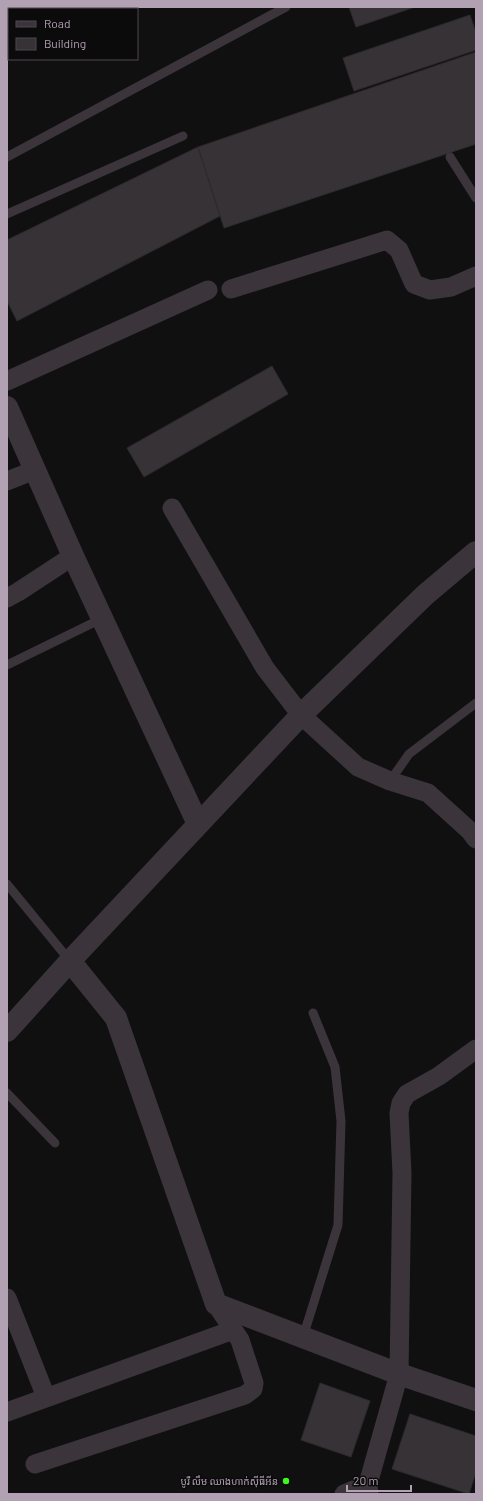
<svg xmlns="http://www.w3.org/2000/svg" width="483" height="1501" viewBox="0 0 483 1501" font-family="Barlow,'Noto Sans Khmer',sans-serif">
	<style>
		.building { fill: #363236; stroke: #2d2a2d }
		.lines { fill: none; stroke-linecap: round; stroke-linejoin: round }
		.service { stroke: #3b353b; stroke-width: 9 }
		.minor { stroke: #3b353b; stroke-width: 19 }
		.tertiary { stroke: #3b353b; stroke-width: 22 }
		.poi-dot { fill: #40f524; stroke: #0c0b0c; stroke-width: 1.5 }
		.labels { text-anchor: middle; stroke-width: 3; stroke-linejoin: round; paint-order: stroke }
		.poi-label { font-size: 10px; fill: #b1a1b3; stroke: #0c0b0c; text-anchor: end }
	</style>
	<rect width="100%" height="100%" fill="#111011"/>
	<path class="building" d="M349,7H415L356,27Z
		M470,15L476,33V50L354,91L343,58Z
		M476,52V144L224,228L198,147Z
		M198,147L220,216L17,321L7,301V240Z
		M272,366L288,394L144,477L127,448Z
		M320,1383L370,1401L351,1457L301,1440Z
		M410,1414L476,1436V1472L469,1494L392,1469Z"/>
	<g class="lines">
		<path class="service" d="M7,51L9,50
			M7,157L286,7
			M450,157L476,198
			M7,214L183,136
			M7,665L103,618
			M390,781L409,754L476,703
			M7,884L70,961
			M7,1093L55,1143
			M303,1337L338,1225L341,1121L335,1067L313,1013"/>
		<path class="minor" d="M231,289L387,240L399,250L414,284L430,290L451,287L476,276
			M7,381L208,290
			M7,481L35,470
			M172,508L265,668L301,715L358,767L390,781L428,793L470,831L476,839
			M7,598L18,592L73,556
			M7,1298L46,1397
			M7,1412L233,1330
			M35,1464L245,1395L253,1389L254,1383L240,1340L216,1304
			M344,1494L368,1484
			M369,1494L368,1484L399,1374L402,1173L399,1113L401,1103L407,1094L439,1076L476,1049"/>
		<path class="tertiary" d="M7,407L73,556L198,824
			M70,961L116,1018L216,1304L399,1374L476,1400
			M7,1031L70,961L301,715L425,595L476,552"/>
	</g>
	<circle class="poi-dot" cx="286" cy="1481" r="4"/>
	<g class="labels">
		<g class="poi-label">
			<text x="278" y="1485">បូរី លឹម ឈាងហាក់សុីធីអីន</text>
		</g>
	</g>
	<rect width="483" height="1501" fill="none" stroke="#b1a1b3" stroke-width="16"/>
	<rect x="8" y="8" width="130" height="52" fill="#0c0b0c" stroke="#4e474f"/>
	<rect x="16" y="21" width="20" height="6" fill="#3b353b" stroke="#4e474f"/>
	<text x="44" y="28" font-size="12" fill="#b1a1b3">Road</text>
	<rect x="16" y="38" width="20" height="12" fill="#363236" stroke="#4e474f"/>
	<text x="44" y="48" font-size="12" fill="#b1a1b3">Building</text>
	<path d="M347 1485v6h64v-6" fill="none" stroke="#b1a1b3" stroke-width="2"/>
	<text x="353" y="1485" font-size="12" fill="#b1a1b3" stroke="#0c0b0c" stroke-width="3" paint-order="stroke">20 m</text>
</svg>
